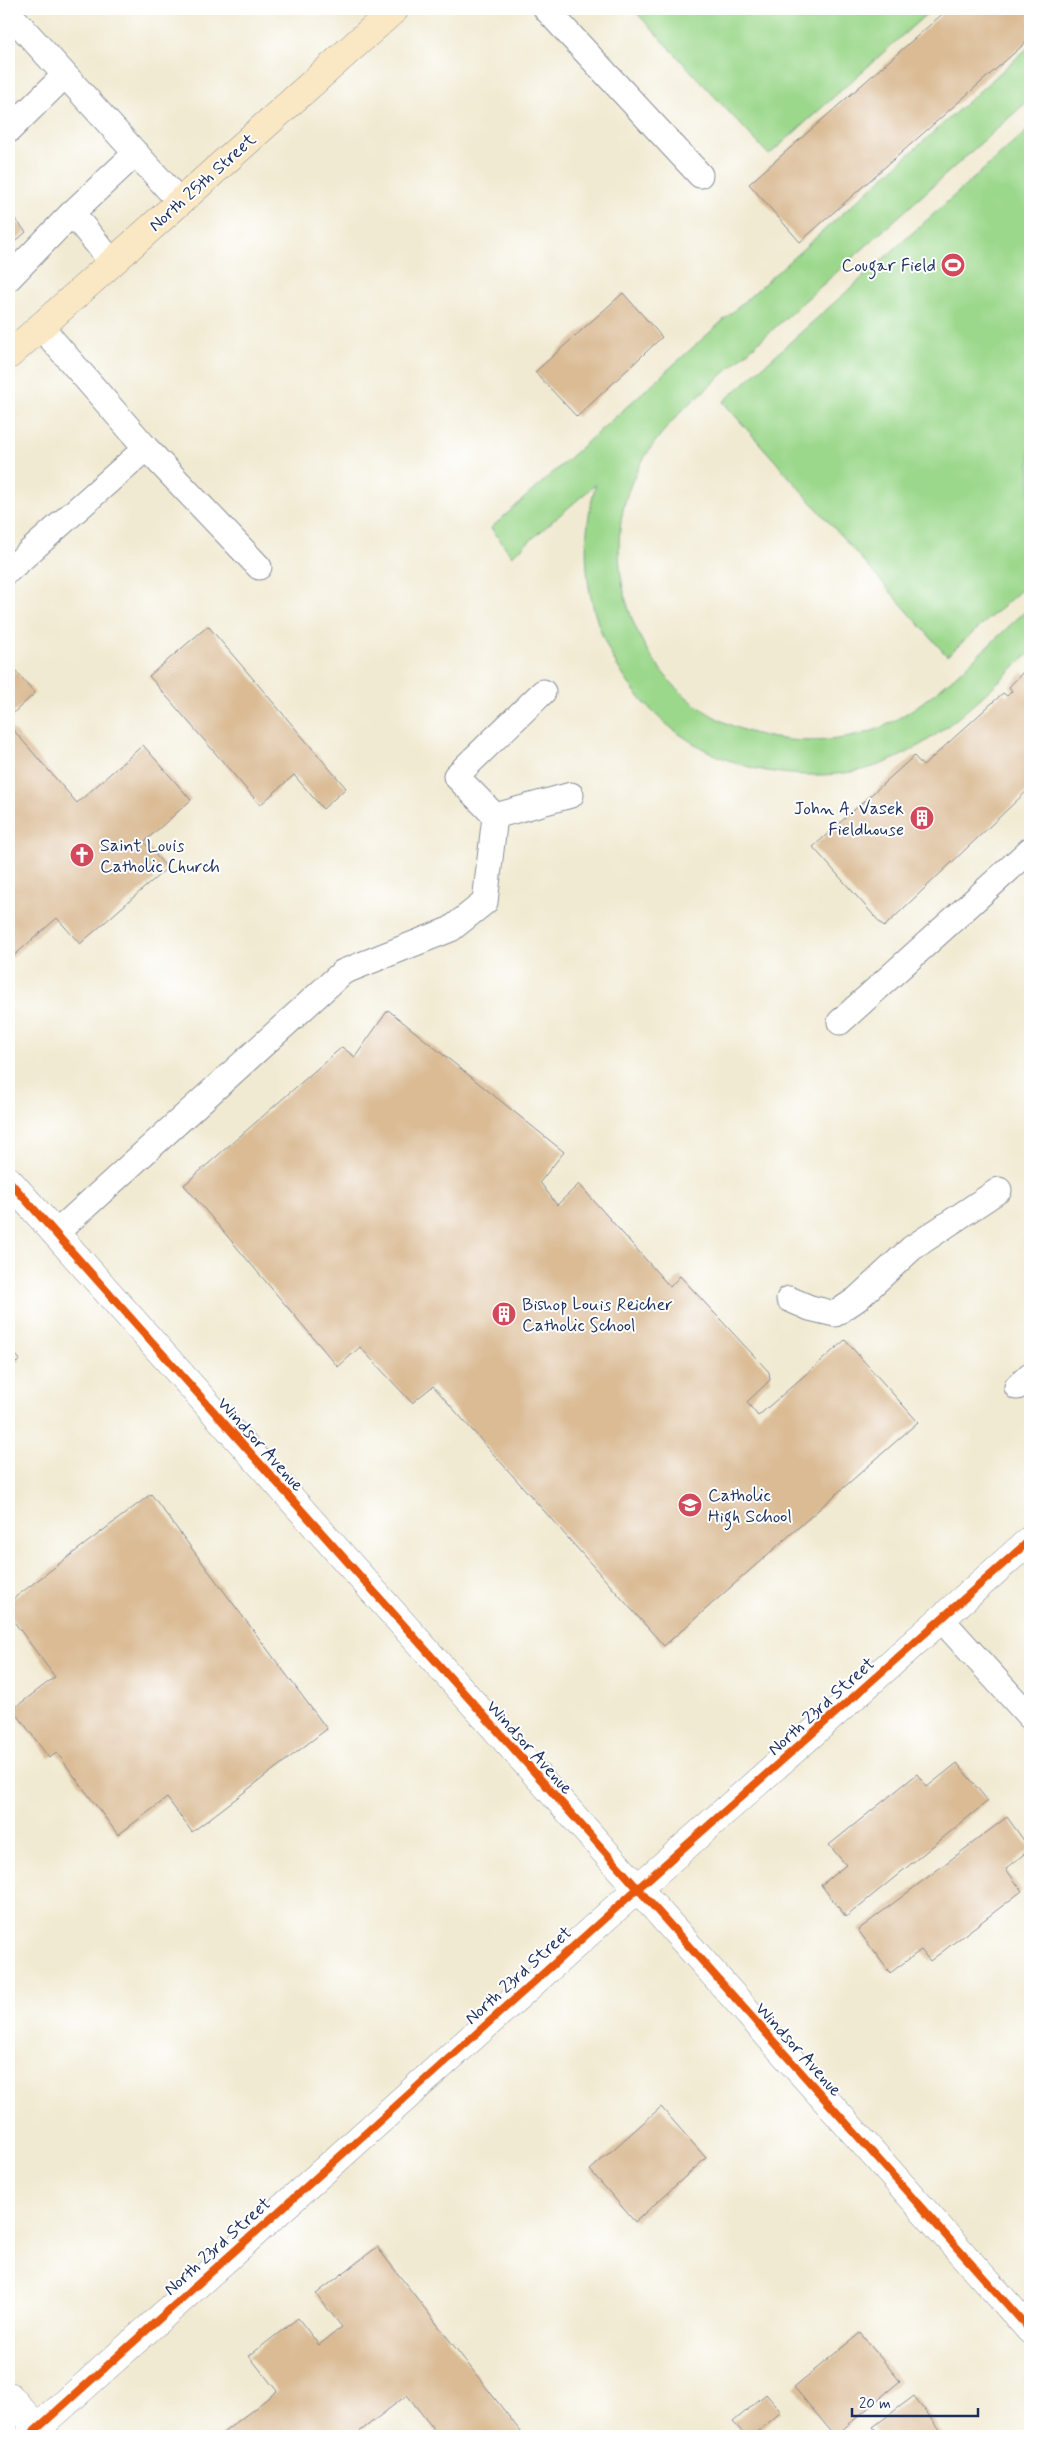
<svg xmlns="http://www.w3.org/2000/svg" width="1039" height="2445" viewBox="0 0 1039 2445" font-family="Mynerve,sans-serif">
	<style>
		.green { fill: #9cd88c; stroke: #5c8475 }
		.building { fill: #dabb94 }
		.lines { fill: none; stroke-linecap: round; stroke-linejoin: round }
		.service-casing { stroke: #868c98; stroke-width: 27 }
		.minor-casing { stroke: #868c98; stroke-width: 29 }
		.secondary-casing { stroke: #868c98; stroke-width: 29 }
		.service { stroke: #fff; stroke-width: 25 }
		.minor { stroke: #fff; stroke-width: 28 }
		.secondary { stroke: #fae7c3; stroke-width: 28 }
		.cycleway-casing { stroke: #fff; stroke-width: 11 }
		.cycleway { stroke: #e8590c; stroke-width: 8 }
		.labels { text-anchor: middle; stroke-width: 4; stroke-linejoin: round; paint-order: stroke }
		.street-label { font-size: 18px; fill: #1b2f5e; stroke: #fff }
		.poi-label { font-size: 18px; fill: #1b2f5e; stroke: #fff; text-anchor: start }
	</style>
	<rect width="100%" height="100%" fill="#fff"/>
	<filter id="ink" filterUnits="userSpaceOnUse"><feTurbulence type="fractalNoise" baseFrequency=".02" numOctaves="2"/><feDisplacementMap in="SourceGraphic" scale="10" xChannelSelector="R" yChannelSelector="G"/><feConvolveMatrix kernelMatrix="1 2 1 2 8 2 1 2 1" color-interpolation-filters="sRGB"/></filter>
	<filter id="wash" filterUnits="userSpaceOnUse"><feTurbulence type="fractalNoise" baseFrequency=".0096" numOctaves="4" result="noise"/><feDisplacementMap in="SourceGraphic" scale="20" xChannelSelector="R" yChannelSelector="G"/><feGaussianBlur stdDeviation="1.12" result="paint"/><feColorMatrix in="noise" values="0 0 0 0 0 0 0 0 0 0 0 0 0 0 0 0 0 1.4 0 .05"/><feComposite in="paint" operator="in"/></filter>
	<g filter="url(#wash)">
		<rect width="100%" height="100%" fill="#f1ead2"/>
		<path class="green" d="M633,9H932L769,155Z
			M1030,46V99L685,408C659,434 637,462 626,498C602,583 642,679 720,720C764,743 817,746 863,734C919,719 986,646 1030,607V653C983,694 937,746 876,766C841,777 803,777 767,771C634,746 558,612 596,484L512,556L491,528Z
			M1030,128V582L947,656L723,402Z"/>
		<g id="blocks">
			<path class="building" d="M948,9H1030V39L800,242L749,184Z
				M9,212L26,232L9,247Z
				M623,293L662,337L577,417L535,372Z
				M208,626L346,788L323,809L294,775L260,805L149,676Z
				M9,663L35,693L9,717Z
				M1030,671V788L884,927L813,847L914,756L923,766L1003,693L1007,696L1012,691L1009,687L1023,672L1026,675Z
				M9,725L77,803L143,745L191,800L144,842L167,868L80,944L57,918L9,960Z
				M388,1010L564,1152L540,1182L557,1205L579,1184L670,1287L680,1276L769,1372L770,1380L747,1402L758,1416L845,1340L918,1422L664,1646L433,1386L412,1403L360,1347L338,1367L184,1185L342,1047L355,1057Z
				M9,1346L20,1360L9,1368Z
				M151,1494L327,1729L192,1832L167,1798L118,1835L57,1753L49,1758L13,1709L55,1677L9,1615V1602Z
				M957,1763L988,1801L846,1917L821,1885L846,1865L829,1845L917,1774L927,1787Z
				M1007,1817L1030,1849L1006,1869L1022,1891L930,1961L921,1950L890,1973L858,1930Z
				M661,2107L706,2158L635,2222L590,2170Z
				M377,2247L524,2436H439L407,2395L354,2436H219L277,2391L249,2356L298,2318L319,2345L342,2327L316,2294Z
				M860,2333L900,2381L835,2436L794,2387Z
				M766,2394L781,2412L753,2436H746L733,2422Z
				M914,2396L945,2436H880L873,2427Z"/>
		</g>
	</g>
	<g filter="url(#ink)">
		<use href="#blocks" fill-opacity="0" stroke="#868c98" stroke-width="1"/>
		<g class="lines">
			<defs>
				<path id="service" d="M546,9L700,175
					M9,13L180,202
					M9,130L65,75
					M72,213L112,262
					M9,278L72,213L136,153
					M41,327L146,448L259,567
					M9,570L146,448
					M495,816L571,795
					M840,1022L1030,850
					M55,1234L343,972L451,929L485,902L495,816L456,776L543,692
					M789,1299L810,1308L835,1314L857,1299L912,1248L999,1190
					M1017,1387L1030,1375
					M941,1619L1030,1717"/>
				<path id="minor" d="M9,1181L1030,2330
					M9,2396L44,2436
					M29,2436L636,1890L1030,1540"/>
				<path id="secondary" d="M9,355L395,9"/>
			</defs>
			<use href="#service" class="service-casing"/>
			<use href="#minor" class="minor-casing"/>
			<use href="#secondary" class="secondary-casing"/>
			<use href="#service" class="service"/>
			<use href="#minor" class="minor"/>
			<use href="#secondary" class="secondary"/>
			<defs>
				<path id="cycleway" d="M9,1181L1030,2330
					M29,2436L636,1890L1030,1540"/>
			</defs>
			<use href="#cycleway" class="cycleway-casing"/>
			<use href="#cycleway" class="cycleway"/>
		</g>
	</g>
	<defs>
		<symbol id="stadium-disc" viewBox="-11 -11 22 22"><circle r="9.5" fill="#d1495b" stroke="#fff"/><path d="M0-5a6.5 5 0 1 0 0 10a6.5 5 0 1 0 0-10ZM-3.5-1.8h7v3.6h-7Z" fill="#fff"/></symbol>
		<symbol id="building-disc" viewBox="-11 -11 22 22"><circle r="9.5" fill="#d1495b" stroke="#fff"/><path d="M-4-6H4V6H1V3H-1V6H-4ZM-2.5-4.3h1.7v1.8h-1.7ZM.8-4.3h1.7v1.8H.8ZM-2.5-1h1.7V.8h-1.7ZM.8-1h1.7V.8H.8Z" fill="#fff"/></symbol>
		<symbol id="church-disc" viewBox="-11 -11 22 22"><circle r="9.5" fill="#d1495b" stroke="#fff"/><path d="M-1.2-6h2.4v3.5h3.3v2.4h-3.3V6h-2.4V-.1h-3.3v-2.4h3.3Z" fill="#fff"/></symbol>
		<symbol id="school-disc" viewBox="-11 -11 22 22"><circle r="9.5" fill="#d1495b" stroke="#fff"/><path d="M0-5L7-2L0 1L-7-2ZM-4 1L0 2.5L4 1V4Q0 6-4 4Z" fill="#fff"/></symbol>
	</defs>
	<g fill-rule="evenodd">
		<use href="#stadium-disc" x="939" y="251" width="28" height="28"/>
		<use href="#building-disc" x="908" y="804" width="28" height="28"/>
		<use href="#church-disc" x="68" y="841" width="28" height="28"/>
		<use href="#building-disc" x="490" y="1300" width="28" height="28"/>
		<use href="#school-disc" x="676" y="1491" width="28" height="28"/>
	</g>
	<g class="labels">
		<g class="street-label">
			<text transform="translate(202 182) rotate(-42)" y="6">North 25th Street</text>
			<text transform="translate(261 1444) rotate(48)" y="6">Windsor Avenue</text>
			<text transform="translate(821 1706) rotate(-42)" y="6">North 23rd Street</text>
			<text transform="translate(530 1747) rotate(48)" y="6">Windsor Avenue</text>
			<text transform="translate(518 1975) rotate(-42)" y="6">North 23rd Street</text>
			<text transform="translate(799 2049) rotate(48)" y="6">Windsor Avenue</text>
			<text transform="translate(217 2246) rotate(-42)" y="6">North 23rd Street</text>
		</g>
		<g class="poi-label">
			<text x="936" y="271" text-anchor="end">Cougar Field</text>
			<text x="904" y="814" text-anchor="end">John A. Vasek<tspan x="904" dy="21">Fieldhouse</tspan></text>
			<text x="100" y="851">Saint Louis<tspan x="100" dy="21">Catholic Church</tspan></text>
			<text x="522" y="1310">Bishop Louis Reicher<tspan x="522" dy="21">Catholic School</tspan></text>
			<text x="708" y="1501">Catholic<tspan x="708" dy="21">High School</tspan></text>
		</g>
	</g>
	<rect width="1039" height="2445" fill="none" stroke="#fff" stroke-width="30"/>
	<path d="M852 2408v8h126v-8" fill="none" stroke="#1b2f5e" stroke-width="2.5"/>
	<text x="859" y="2408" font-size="15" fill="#1b2f5e" stroke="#ffffff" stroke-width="4" paint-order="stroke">20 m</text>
</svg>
